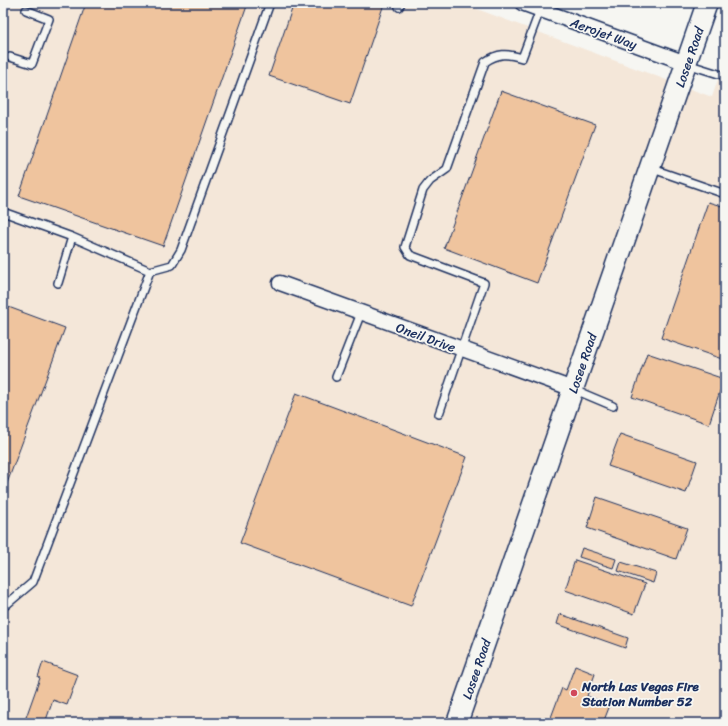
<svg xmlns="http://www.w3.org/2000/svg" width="728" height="726" viewBox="0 0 728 726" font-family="Sriracha,sans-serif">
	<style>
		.built { fill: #f4e7d9 }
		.building { fill: #efc49e; stroke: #1b2f5e }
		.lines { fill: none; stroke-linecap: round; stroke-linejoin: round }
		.service-casing { stroke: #1b2f5e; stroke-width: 10 }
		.minor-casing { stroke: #1b2f5e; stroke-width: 17 }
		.secondary-casing { stroke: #1b2f5e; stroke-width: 23 }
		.service { stroke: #f6f6f2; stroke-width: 7 }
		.minor { stroke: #f6f6f2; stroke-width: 14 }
		.secondary { stroke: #f6f6f2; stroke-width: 20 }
		.poi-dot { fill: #d1495b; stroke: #f6f6f2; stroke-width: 1.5 }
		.labels { text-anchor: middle; stroke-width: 3.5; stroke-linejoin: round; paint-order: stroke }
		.street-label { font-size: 13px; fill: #1b2f5e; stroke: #f6f6f2 }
		.poi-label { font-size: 13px; font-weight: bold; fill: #1b2f5e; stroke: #f6f6f2; text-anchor: start }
	</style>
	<rect width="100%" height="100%" fill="#f6f6f2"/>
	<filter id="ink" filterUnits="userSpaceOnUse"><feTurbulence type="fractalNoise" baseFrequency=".025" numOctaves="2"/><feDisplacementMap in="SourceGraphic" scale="8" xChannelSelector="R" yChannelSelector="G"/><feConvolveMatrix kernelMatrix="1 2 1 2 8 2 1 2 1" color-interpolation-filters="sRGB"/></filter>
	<g filter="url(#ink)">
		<path class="built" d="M3,3H461L712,97L725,59V723H3Z"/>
		<path class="building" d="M86,3H248L163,246L19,196Z
			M294,3L384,4L350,104L269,76Z
			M501,91L595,125L537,283L444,248Z
			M708,202L725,207V360L661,338Z
			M3,305L65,328L3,494Z
			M647,353L724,379L709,424L632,397Z
			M296,393L467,457L411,606L240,543Z
			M620,434L697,461L686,493L608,466Z
			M597,497L687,528L676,559L587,528Z
			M582,548L616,559L613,568L579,557Z
			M575,560L645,584L634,614L565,590Z
			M621,562L656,573L653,583L618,571Z
			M560,614L628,638L625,648L557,624Z
			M43,662L78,675L67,705L53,700L45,723H24L40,678L38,677Z
			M575,666L595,674L587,696L610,705L603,723H541L543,717L550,720L562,688L566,690Z"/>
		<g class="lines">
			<defs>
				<path id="service" d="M399,7L401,3
					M10,57L32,64L49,19L26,10
					M687,64L725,76
					M650,168L725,194
					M3,212L72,237L150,271L172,265L181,250L270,3
					M58,283L72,237
					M336,377L361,313
					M575,390L613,406
					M439,414L484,283L410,255L405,247L423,190L430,181L447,169L485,62C498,53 507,53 522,58L540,10
					M3,604L6,605L33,582L150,271"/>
				<path id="minor" d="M522,3L686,63
					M280,283L573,389"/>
				<path id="secondary" d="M457,723L707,3"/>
			</defs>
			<use href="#service" class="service-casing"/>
			<use href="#minor" class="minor-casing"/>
			<use href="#secondary" class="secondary-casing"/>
			<use href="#service" class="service"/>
			<use href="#minor" class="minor"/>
			<use href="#secondary" class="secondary"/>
		</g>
	</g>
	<circle class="poi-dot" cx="574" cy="693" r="4"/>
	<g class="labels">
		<g class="street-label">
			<text transform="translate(604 33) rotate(20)" y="5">Aerojet Way</text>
			<text transform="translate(689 57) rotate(-71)" y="5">Losee Road</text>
			<text transform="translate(426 337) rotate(20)" y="5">Oneil Drive</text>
			<text transform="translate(582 363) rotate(-71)" y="5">Losee Road</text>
			<text transform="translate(476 669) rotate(-71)" y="5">Losee Road</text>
		</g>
		<g class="poi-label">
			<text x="582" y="691">North Las Vegas Fire<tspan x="582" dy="15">Station Number 52</tspan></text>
		</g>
	</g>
	<rect width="728" height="726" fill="none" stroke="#f6f6f2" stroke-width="16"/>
	<rect x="8" y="8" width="712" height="710" fill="none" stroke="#1b2f5e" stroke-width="1.5" filter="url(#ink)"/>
</svg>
